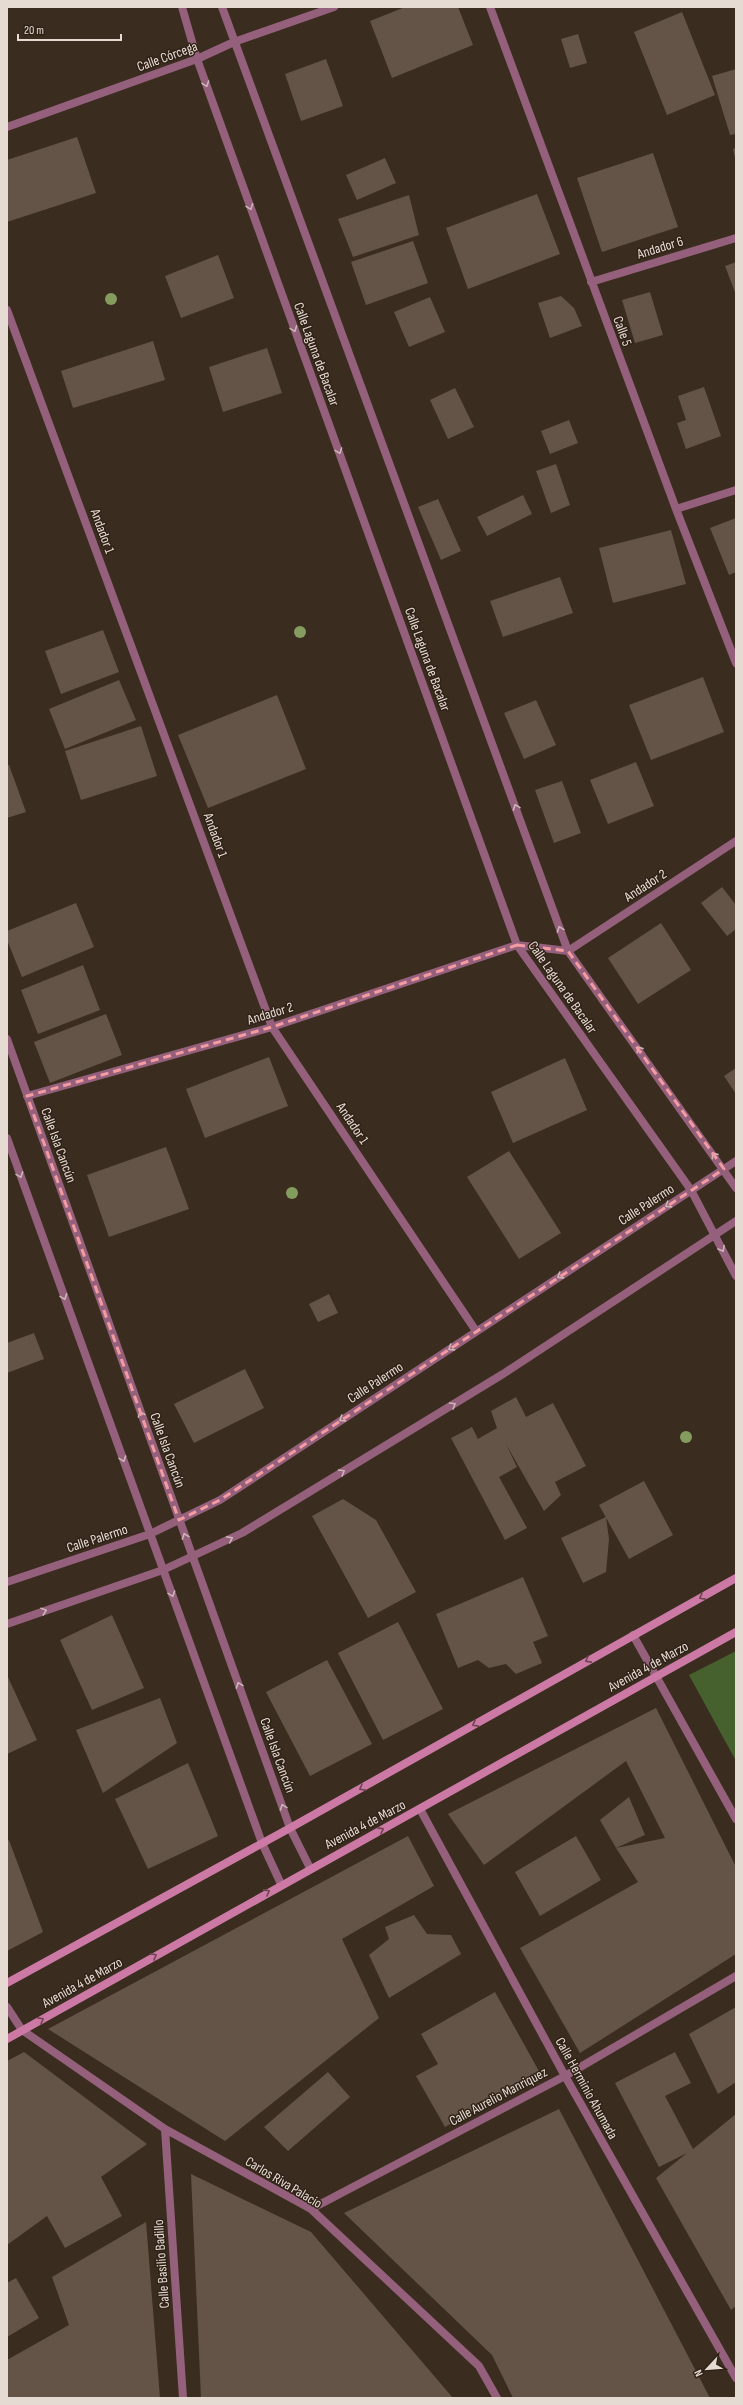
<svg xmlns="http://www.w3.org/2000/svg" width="743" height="2405" viewBox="0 0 743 2405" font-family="'Sofia Sans Condensed',sans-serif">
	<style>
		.green { fill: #46612d }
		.building { fill: #645447 }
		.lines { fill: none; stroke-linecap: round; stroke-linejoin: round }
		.minor { stroke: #94607b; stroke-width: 8 }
		.tertiary { stroke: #94607b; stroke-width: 8 }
		.secondary { stroke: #cc7aa5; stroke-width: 8 }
		.tree { fill: #859c5f }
		.oneway { stroke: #cdb6b9 }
		.oneway2 { stroke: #6e454f }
		.marked { fill: none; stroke: #f49aa1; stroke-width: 3; stroke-dasharray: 8 5; stroke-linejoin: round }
		.labels { text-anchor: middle; stroke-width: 3; stroke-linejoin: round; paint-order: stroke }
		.street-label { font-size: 14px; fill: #e5dbd3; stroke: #302216 }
	</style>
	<rect width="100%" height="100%" fill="#3b2c20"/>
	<path class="green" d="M736,1651V1761L689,1675Z"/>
	<path class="building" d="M405,7H458L473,45L392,78L370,21Z
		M682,12L715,95L667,115L634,32Z
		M578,34L587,63L570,68L561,39Z
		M326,59L343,106L301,121L285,74Z
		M736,69V134L730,135L712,76Z
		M77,137L96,193L7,222V160Z
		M736,148V158H735L733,149Z
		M653,153L678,227L602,252L577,178Z
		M385,158L396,183L357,200L346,175Z
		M537,194L560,254L468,289L446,228Z
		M409,195L419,235L353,257L338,219Z
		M413,241L428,283L366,305L351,262Z
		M218,255L234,298L181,318L165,276Z
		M736,262V295L725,266Z
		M650,292L663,335L635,343L622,300Z
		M561,296L574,308L582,326L550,338L538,303Z
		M430,297L445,332L409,347L394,312Z
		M153,341L165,380L73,408L61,371Z
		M267,348L282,393L223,412L209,367Z
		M704,387L721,436L686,449L677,423L686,420L678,396Z
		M455,388L474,427L448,439L430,400Z
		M569,420L578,443L550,454L541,431Z
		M556,464L570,505L551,513L536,471Z
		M523,495L532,514L487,536L477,517Z
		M438,499L461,551L441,560L418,507Z
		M736,518V572L729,575L710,528Z
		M671,530L686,584L613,603L599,548Z
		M560,577L573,613L503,637L490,601Z
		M103,630L119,672L61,694L45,651Z
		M703,677L724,732L651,760L629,705Z
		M119,680L136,720L65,749L49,709Z
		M277,695L306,769L208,808L178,735Z
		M536,700L556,745L524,759L504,713Z
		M141,726L157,776L81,800L65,751Z
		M636,762L654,806L608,824L590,780Z
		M7,765H9L26,812L7,818Z
		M562,781L581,833L554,843L535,790Z
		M722,887L736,905V929L727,936L701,903Z
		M76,903L94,947L22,977L7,940V931Z
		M661,923L691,970L638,1004L608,958Z
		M83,965L100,1010L38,1034L21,990Z
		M106,1014L122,1055L50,1083L34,1042Z
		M269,1057L288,1106L205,1138L186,1089Z
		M565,1058L587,1110L513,1143L491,1092Z
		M736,1068V1094L724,1076Z
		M166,1147L189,1209L109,1237L87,1175Z
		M509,1151L561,1233L519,1259L467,1177Z
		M329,1294L338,1313L318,1322L309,1304Z
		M34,1333L44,1359L7,1373V1343Z
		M245,1369L264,1408L194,1443L174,1404Z
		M516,1397L526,1417L553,1403L586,1466L555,1482L561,1495L544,1511L506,1444L517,1467L499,1477L527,1528L505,1540L451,1438L472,1427L478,1439L497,1428L491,1411Z
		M644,1481L673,1535L629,1559L599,1505Z
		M343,1499L376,1520L416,1592L368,1618L312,1516Z
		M606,1517L609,1539L606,1572L583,1583L561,1538Z
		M523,1577L548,1636L533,1642L542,1663L516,1674L506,1664L489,1668L478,1660L458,1668L436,1614Z
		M112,1615L144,1688L92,1710L60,1640Z
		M398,1622L443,1709L383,1740L338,1653Z
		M327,1660L372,1744L310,1776L266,1692Z
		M7,1675L37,1740L7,1754Z
		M160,1698L177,1743L103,1793L76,1730Z
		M656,1708L736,1867V1954L580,2053L520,1948L638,1882L616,1848L600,1820L629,1797L645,1835L616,1848L665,1838L626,1761L484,1865L448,1814Z
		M188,1763L218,1836L148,1869L115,1799Z
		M408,1836L434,1886L342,1939L379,2018L225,2141L48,2029Z
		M576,1836L601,1880L540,1916L515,1872Z
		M9,1840L43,1932L7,1951V1841Z
		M414,1915L427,1934L451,1935L461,1954L389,1998L369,1955L389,1939L385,1927Z
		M495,1992L540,2073L445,2127L416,2076L438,2064L421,2034Z
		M736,2007V2082L718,2094L689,2034Z
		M24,2052L147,2144L101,2177L122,2216L65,2248L47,2216L7,2245V2061Z
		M675,2052L691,2083L665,2096L693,2149L736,2114V2306L731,2310L656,2178L687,2153L659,2167L615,2083Z
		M328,2072L350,2097L288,2151L264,2127Z
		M559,2109L710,2398H513L492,2355L344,2213Z
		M191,2174L311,2232L453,2398H201Z
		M146,2222L160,2398H7V2360L69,2325L52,2277Z
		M16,2278L39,2318L7,2337V2283Z"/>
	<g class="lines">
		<path class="minor" d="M182,7L197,59L517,945L691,1190L736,1276
			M222,7L568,951L736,1188
			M490,7L676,509L736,663
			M7,127L197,59L234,42L334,7
			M591,282L736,238
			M7,310L272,1027L476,1331
			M676,509L736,490
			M27,1096L272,1027L517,945L568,951L736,841
			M7,1582L150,1534L220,1500L736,1161
			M7,1624L163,1570L242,1533L503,1374L736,1221
			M633,1635L736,1819
			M420,1809L565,2076L736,2378
			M7,2007L22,2030L165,2129L311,2209L479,2366L497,2398
			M165,2129L183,2398
			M311,2209L565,2076L736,1976"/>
		<path class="tertiary" d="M7,1039L290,1828L310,1868
			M7,1138L262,1843L281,1884"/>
		<path class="secondary" d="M7,1983L290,1828L736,1578
			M7,2039L736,1632"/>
	</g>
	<g class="tree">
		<circle cx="111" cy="299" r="6"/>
		<circle cx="300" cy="632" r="6"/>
		<circle cx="292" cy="1193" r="6"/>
		<circle cx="686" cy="1437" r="6"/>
	</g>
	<defs><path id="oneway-chevron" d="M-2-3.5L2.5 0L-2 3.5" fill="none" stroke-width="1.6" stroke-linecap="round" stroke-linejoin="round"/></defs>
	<g class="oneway">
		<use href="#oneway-chevron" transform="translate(206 84) rotate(70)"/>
		<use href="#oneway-chevron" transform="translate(250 207) rotate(70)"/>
		<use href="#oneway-chevron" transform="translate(294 329) rotate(70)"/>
		<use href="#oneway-chevron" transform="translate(339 451) rotate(70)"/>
		<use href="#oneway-chevron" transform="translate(516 807) rotate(-110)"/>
		<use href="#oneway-chevron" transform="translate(560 929) rotate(-110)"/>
		<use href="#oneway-chevron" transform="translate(639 1049) rotate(-126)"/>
		<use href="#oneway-chevron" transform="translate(714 1155) rotate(-126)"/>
		<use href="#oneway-chevron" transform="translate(20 1175) rotate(70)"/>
		<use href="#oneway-chevron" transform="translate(668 1205) rotate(147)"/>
		<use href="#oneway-chevron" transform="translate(722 1249) rotate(62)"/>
		<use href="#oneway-chevron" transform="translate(560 1276) rotate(147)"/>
		<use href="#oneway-chevron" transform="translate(64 1297) rotate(70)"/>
		<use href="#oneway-chevron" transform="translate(451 1348) rotate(147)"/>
		<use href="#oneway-chevron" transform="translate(453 1405) rotate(-31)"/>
		<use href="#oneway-chevron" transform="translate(141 1414) rotate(-110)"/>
		<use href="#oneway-chevron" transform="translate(342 1419) rotate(147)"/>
		<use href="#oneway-chevron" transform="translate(123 1459) rotate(70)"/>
		<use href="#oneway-chevron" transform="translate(342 1472) rotate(-31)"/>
		<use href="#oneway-chevron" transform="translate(185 1536) rotate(-110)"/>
		<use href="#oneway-chevron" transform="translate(230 1539) rotate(-26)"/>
		<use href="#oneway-chevron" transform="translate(172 1594) rotate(70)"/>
		<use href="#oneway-chevron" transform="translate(44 1611) rotate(-19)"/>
		<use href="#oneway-chevron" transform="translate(239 1685) rotate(-110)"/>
		<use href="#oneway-chevron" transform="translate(283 1807) rotate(-110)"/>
	</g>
	<g class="oneway2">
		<use href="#oneway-chevron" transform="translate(702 1597) rotate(151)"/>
		<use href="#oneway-chevron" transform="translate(588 1660) rotate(151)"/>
		<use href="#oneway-chevron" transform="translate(475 1724) rotate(151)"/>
		<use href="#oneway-chevron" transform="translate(362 1788) rotate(151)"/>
		<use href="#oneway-chevron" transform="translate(381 1830) rotate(-28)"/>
		<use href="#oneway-chevron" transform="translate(267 1892) rotate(-29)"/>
		<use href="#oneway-chevron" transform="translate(154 1956) rotate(-29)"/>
		<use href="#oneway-chevron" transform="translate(41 2020) rotate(-29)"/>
	</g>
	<path class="marked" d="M517,945L568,951L724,1169L220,1500L179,1520L27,1096L272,1027Z"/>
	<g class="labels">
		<g class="street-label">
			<text transform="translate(167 56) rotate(-20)" y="5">Calle Córcega</text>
			<text transform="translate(660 247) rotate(-17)" y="5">Andador 6</text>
			<text transform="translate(623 331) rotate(70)" y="5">Calle 5</text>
			<text transform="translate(317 354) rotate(70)" y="5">Calle Laguna de Bacalar</text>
			<text transform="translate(103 531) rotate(70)" y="5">Andador 1</text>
			<text transform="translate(428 659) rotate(70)" y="5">Calle Laguna de Bacalar</text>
			<text transform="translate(216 835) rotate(70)" y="5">Andador 1</text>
			<text transform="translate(645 885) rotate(-33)" y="5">Andador 2</text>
			<text transform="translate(563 987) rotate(55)" y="5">Calle Laguna de Bacalar</text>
			<text transform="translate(270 1013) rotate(-17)" y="5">Andador 2</text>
			<text transform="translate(353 1123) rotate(56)" y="5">Andador 1</text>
			<text transform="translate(59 1145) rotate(70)" y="5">Calle Isla Cancún</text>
			<text transform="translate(646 1204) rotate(-33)" y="5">Calle Palermo</text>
			<text transform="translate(375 1382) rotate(-33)" y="5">Calle Palermo</text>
			<text transform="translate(168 1450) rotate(70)" y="5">Calle Isla Cancún</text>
			<text transform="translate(97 1538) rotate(-18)" y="5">Calle Palermo</text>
			<text transform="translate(648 1666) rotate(-29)" y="5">Avenida 4 de Marzo</text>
			<text transform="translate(278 1755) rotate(70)" y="5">Calle Isla Cancún</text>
			<text transform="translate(365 1824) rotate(-28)" y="5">Avenida 4 de Marzo</text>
			<text transform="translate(82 1982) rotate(-29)" y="5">Avenida 4 de Marzo</text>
			<text transform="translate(587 2088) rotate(61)" y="5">Calle Herminio Ahumada</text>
			<text transform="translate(498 2096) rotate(-28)" y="5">Calle Aurelio Manriquez</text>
			<text transform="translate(284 2182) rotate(31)" y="5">Carlos Riva Palacio</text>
			<text transform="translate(161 2264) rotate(-94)" y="5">Calle Basilio Badillo</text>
		</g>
	</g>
	<rect width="743" height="2405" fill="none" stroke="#e5dbd3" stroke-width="16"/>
	<g transform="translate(707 2369) rotate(244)" stroke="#302216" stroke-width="3" paint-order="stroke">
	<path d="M0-3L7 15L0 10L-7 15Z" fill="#e5dbd3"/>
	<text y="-6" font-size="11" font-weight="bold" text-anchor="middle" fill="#e5dbd3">N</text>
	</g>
	<path d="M18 34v6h103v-6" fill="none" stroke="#e5dbd3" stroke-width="2"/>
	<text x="24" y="34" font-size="12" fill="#e5dbd3" stroke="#302216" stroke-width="3" paint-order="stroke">20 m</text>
</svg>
